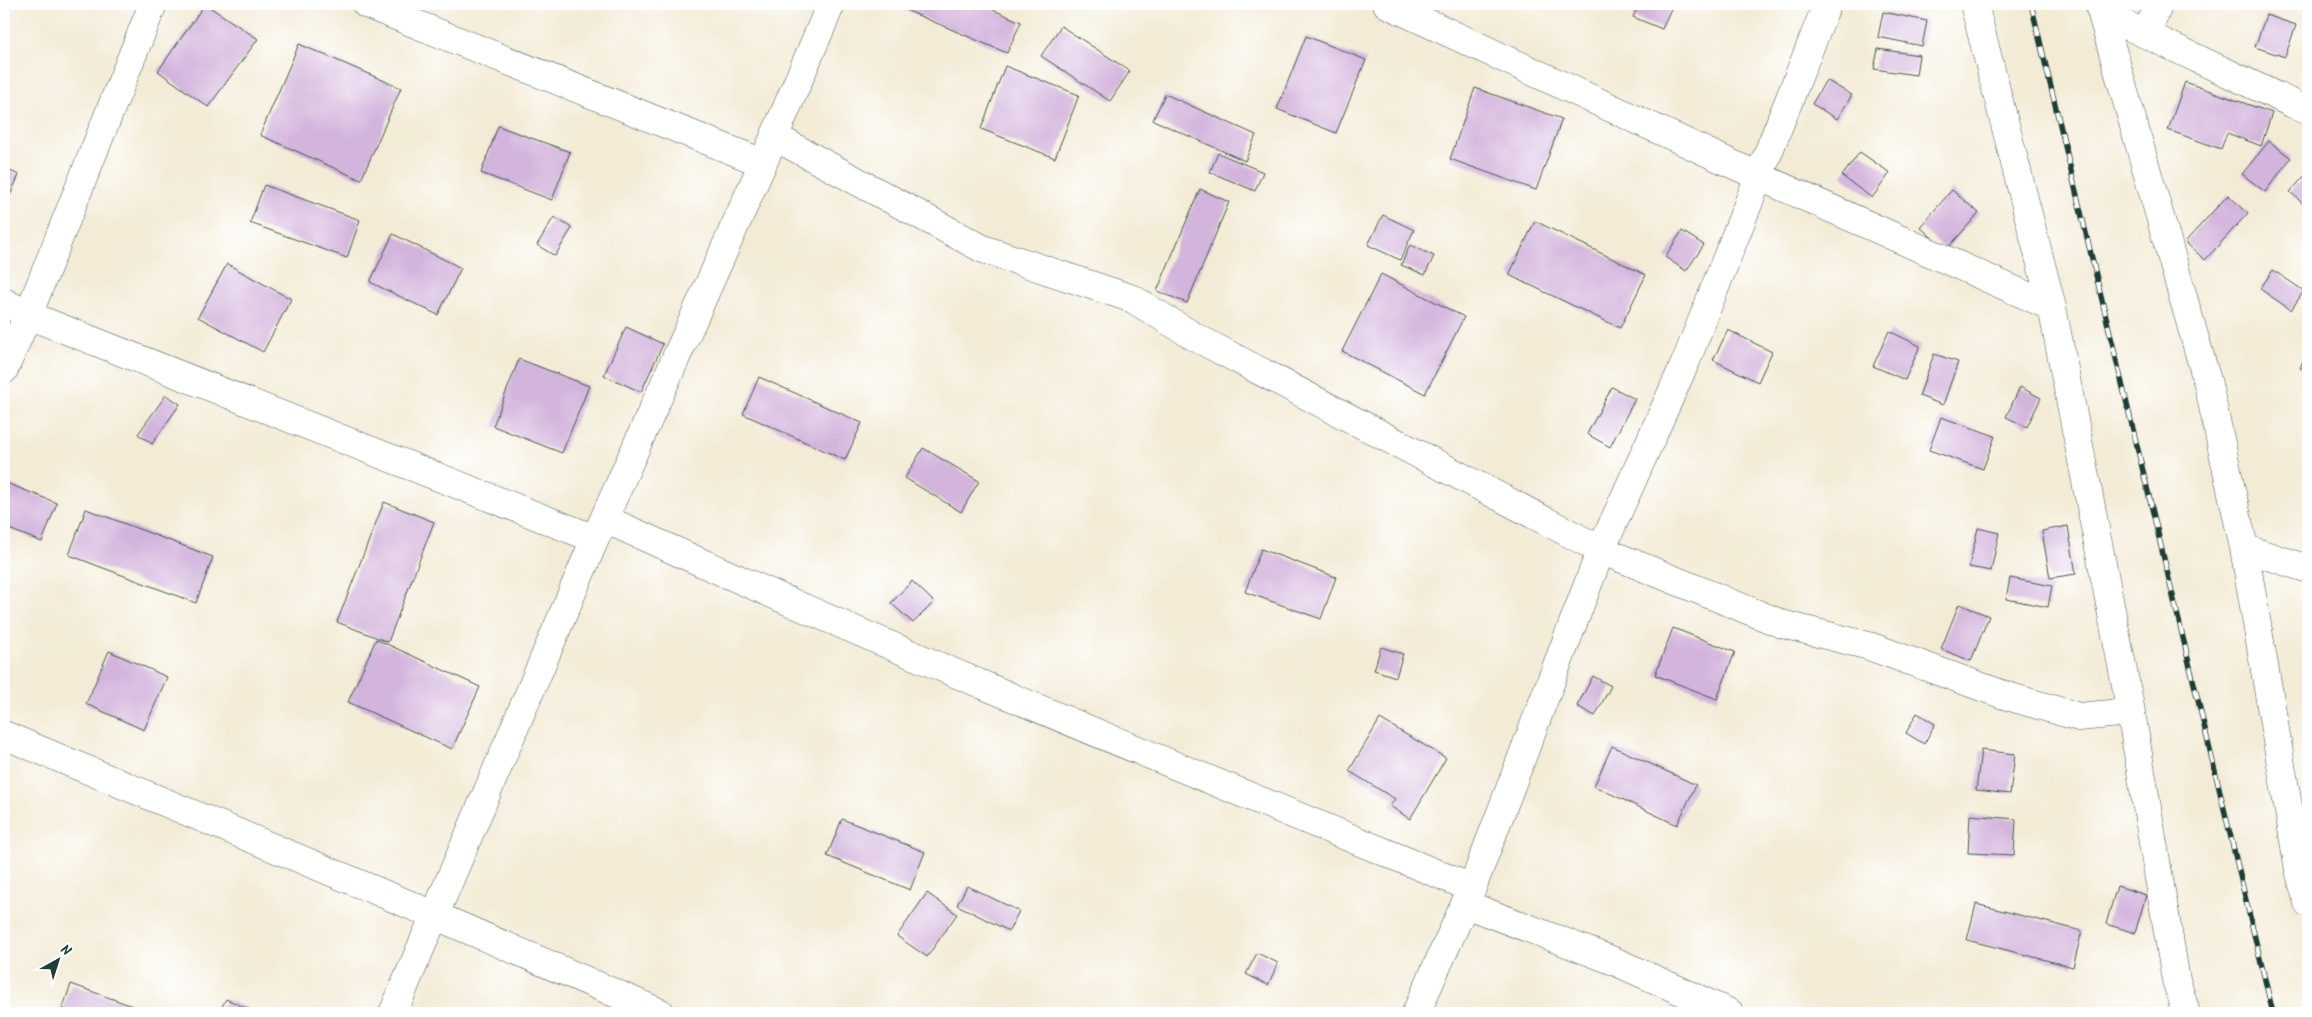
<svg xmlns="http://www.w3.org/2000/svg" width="2312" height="1017" viewBox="0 0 2312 1017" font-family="Kalam,sans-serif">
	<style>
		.building { fill: #d3b4dc }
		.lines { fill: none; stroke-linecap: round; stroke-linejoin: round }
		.street-casing { stroke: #3f574c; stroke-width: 29 }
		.street { stroke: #fff; stroke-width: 28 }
		.rail-casing { stroke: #1f3d34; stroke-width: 5.5 }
		.rail { stroke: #fff; stroke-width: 4; stroke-dasharray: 11; stroke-linecap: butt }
	</style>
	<rect width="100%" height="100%" fill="#fff"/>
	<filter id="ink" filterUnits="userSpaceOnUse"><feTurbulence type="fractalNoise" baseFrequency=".02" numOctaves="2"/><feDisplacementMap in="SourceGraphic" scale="10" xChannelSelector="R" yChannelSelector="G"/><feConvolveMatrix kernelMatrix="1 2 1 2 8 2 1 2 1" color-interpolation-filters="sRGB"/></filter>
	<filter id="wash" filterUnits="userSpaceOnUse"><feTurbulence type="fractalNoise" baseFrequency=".0096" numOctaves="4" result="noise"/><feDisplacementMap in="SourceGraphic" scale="20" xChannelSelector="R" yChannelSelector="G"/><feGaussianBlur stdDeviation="1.12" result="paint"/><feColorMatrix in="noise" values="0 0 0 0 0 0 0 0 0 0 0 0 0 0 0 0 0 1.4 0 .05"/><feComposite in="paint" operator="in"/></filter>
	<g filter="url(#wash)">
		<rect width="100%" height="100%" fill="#f3ebd5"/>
		<g id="blocks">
			<path class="building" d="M205,4L258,39L208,107L158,71Z
				M903,4H980L1021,22L1007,53L901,8Z
				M1639,4H1673L1662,29L1633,17Z
				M1883,12L1927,21L1922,46L1878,37Z
				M2266,15L2296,25L2285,57L2255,47Z
				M1061,26L1130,71L1110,101L1041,56Z
				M1306,36L1366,60L1336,133L1277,109Z
				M299,44L401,88L361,180L260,135Z
				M1878,49L1919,55L1916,75L1874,69Z
				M1005,66L1079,95L1055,158L981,129Z
				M1826,80L1852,95L1837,119L1812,104Z
				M2185,82L2272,113L2261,146L2227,133L2221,149L2168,130Z
				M1475,88L1562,119L1536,190L1450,159Z
				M1165,94L1256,135L1245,161L1153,120Z
				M498,126L570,152L552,200L481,173Z
				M2269,141L2291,158L2265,192L2242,174Z
				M1860,152L1890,173L1872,198L1842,176Z
				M1218,153L1263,172L1255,191L1210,172Z
				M4,168L19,175L4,209Z
				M2308,172V208L2290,192Z
				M264,185L360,220L347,258L250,223Z
				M1200,189L1229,202L1187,303L1157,291Z
				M1952,190L1979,213L1946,250L1920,227Z
				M2228,195L2248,213L2205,260L2185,242Z
				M1383,215L1414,230L1400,260L1368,245Z
				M554,217L572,228L555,256L537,245Z
				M1535,221L1646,275L1620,328L1509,275Z
				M1682,231L1704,245L1686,271L1665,257Z
				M393,234L461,268L438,315L370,282Z
				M1410,245L1434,256L1425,275L1401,265Z
				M227,264L291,299L263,352L198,317Z
				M2273,270L2304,291L2291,310L2260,289Z
				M1381,274L1464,317L1425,394L1342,351Z
				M626,327L663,344L641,392L604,375Z
				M1728,330L1772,352L1758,382L1713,360Z
				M1889,331L1920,346L1905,380L1873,366Z
				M2308,349V372L2300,368Z
				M1934,354L1958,362L1943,405L1919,396Z
				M519,359L589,386L562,453L493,426Z
				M759,377L862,423L845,460L743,414Z
				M1612,387L1635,399L1610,447L1587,434Z
				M2020,387L2041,398L2027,427L2006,417Z
				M166,395L180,404L152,444L138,434Z
				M1941,417L1995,436L1983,469L1929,450Z
				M923,448L979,481L961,512L905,478Z
				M4,482L57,503L42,542L4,527Z
				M384,502L434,522L388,642L337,622Z
				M86,509L213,557L196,603L69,555Z
				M2068,526L2076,574L2050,578L2042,531Z
				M1978,528L1999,533L1991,571L1969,567Z
				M1261,549L1336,577L1321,619L1245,592Z
				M2010,578L2052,586L2048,607L2006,599Z
				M912,581L934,602L913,623L891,603Z
				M1959,604L1989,616L1971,661L1941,649Z
				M1673,628L1735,652L1717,699L1655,675Z
				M376,639L480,687L452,749L348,702Z
				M1381,647L1403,654L1396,677L1374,670Z
				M109,651L167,677L144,730L86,704Z
				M1593,676L1611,686L1595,716L1577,706Z
				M1917,713L1935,724L1924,744L1906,733Z
				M1380,719L1446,758L1410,819L1390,806L1395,799L1349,771Z
				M1612,746L1696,785L1677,825L1594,786Z
				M1981,750L2015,754L2010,794L1976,790Z
				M1970,815L2016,819L2014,855L1968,853Z
				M842,819L925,852L910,890L827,856Z
				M967,886L1019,911L1009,931L957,905Z
				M2117,886L2146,895L2135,933L2106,924Z
				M927,893L957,914L927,957L897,936Z
				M1976,904L2082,931L2073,967L1967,940Z
				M1257,953L1278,963L1268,985L1246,974Z
				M71,984L152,1013H61Z
				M226,999L258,1013H219Z"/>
		</g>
	</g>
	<g filter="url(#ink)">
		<use href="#blocks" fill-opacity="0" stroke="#3f574c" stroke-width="1"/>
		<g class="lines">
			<defs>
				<path id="street" d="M366,4L763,163
					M1387,4L1758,176L2052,307
					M1974,4L2052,307L2131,712L2176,980L2186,1013
					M2099,4L2208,384L2244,548L2299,870L2308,903
					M2103,14L2308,111
					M2146,34L2159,4
					M775,137L983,249L1133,299L1195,337L1601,550L1782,624L1869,646L2004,695L2079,717L2131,712
					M4,302L28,315L595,539
					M4,370L28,315L153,4
					M605,519C891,650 1181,768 1472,888
					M2244,548L2308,569
					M4,735L434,915L661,1013
					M1465,904L1614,961L1730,1013
					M393,1013L595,539L763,163L831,4
					M1416,1013L1472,888L1601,550L1686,361L1827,4"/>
			</defs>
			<use href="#street" class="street-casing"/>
			<use href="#street" class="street"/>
			<defs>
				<path id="rail" d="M2031,4L2273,1013"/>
			</defs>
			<use href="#rail" class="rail-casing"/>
			<use href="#rail" class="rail"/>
		</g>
	</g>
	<rect width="2312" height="1017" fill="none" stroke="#fff" stroke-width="20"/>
	<g transform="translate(58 960) rotate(39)" stroke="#ffffff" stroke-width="4" paint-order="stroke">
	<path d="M0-4L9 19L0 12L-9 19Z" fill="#1f3d34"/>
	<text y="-8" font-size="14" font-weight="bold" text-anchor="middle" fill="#1f3d34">N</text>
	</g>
</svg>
